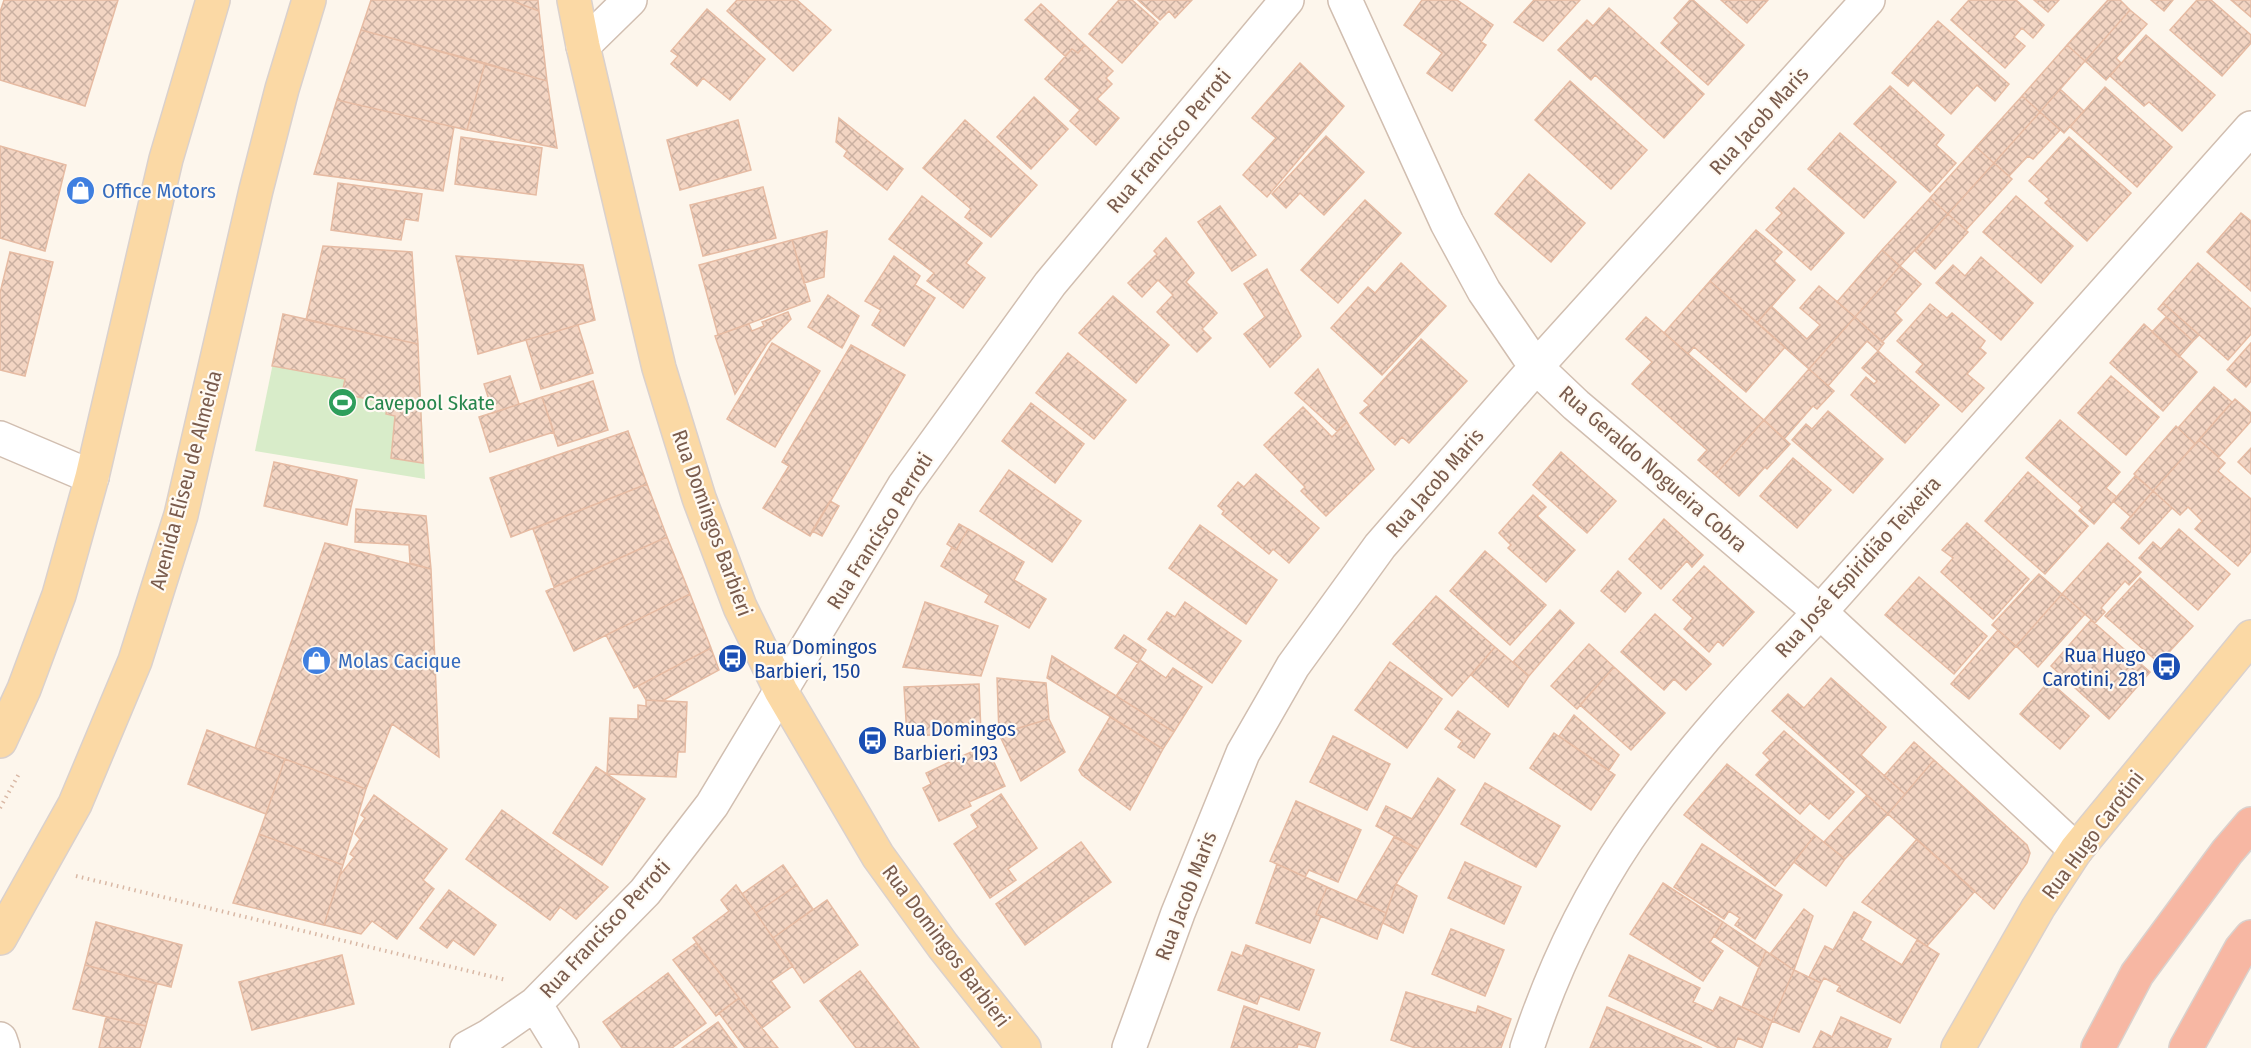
<svg xmlns="http://www.w3.org/2000/svg" width="2251" height="1048" viewBox="0 0 2251 1048" font-family="'Fira Sans Condensed',sans-serif">
	<style>
		.pitch { fill: #d8ecc9 }
		.building { fill: url(#building-cross-hatch); stroke: #e6bba3; stroke-width: 1.5 }
		.lines { fill: none; stroke-linecap: round; stroke-linejoin: round }
		.minor-casing { stroke: #d1beb0; stroke-width: 36 }
		.major-casing { stroke: #dad1cd; stroke-width: 36 }
		.highway-casing { stroke: #dad1cd; stroke-width: 36 }
		.path { stroke: #d9b8a5; stroke-width: 4; stroke-dasharray: 1.5 4.5; stroke-linecap: butt }
		.minor { stroke: #fff; stroke-width: 33 }
		.major { stroke: #fbd9a5; stroke-width: 33 }
		.highway { stroke: #f7b7a3; stroke-width: 33 }
		.labels { text-anchor: middle; stroke-width: 4.5; stroke-linejoin: round; paint-order: stroke }
		.street-label { font-size: 21px; fill: #7a5c4d; stroke: #fffaf3 }
		.shop-label { font-size: 21px; fill: #366cbe; stroke: #fffaf3; text-anchor: start }
		.leisure-label { font-size: 21px; fill: #27864d; stroke: #fffaf3; text-anchor: start }
		.transit-label { font-size: 21px; fill: #164399; stroke: #fffaf3; text-anchor: start }
	</style>
	<defs>
		<pattern id="building-cross-hatch" width="8" height="8" patternUnits="userSpaceOnUse" patternTransform="scale(1.5)"><rect width="8" height="8" fill="#f3d5c3"/><path d="M0 0l8 8M0 8l8-8" fill="none" stroke="#cab0a1"/></pattern>
	</defs>
	<rect width="100%" height="100%" fill="#fdf6ec"/>
	<path class="pitch" d="M283,314L418,344L425,479L255,451Z"/>
	<path class="building" d="M4,0H118L85,106L0,80V12Z
		M371,0H510L539,11L547,81L361,30Z
		M510,0H538L539,11Z
		M737,0H797L831,30L793,71L727,11Z
		M1119,0H1132L1158,23L1122,63L1089,34Z
		M1138,0H1192L1175,18L1169,11L1160,20Z
		M1422,0H1457L1493,25L1481,42L1486,45L1452,91L1427,73L1442,53L1404,25Z
		M1534,0H1580L1543,41L1514,22Z
		M1690,0H1693L1744,45L1708,85L1661,43L1679,23L1674,18Z
		M1721,0H1768L1747,23Z
		M1969,0H2016L2044,25L2033,38L2022,28L2014,37L2025,46L2005,68L1951,20Z
		M2034,0H2059L2048,12Z
		M2108,0H2120L2130,10L2085,61L2067,45Z
		M2151,0H2173L2164,11Z
		M2197,0H2211L2251,35V43L2222,76L2170,30Z
		M2231,0H2251V17Z
		M1041,4L1085,45L1078,53L1072,49L1065,56L1025,20Z
		M1609,8L1704,94L1664,138L1595,75L1591,80L1558,50L1587,20L1593,26Z
		M707,9L765,59L730,100L703,78L697,86L671,64L678,56L671,51Z
		M2130,10L2147,24L2116,58L2121,63L2106,80L2085,61Z
		M1938,21L2009,84L1995,101L1977,85L1951,114L1913,80L1908,86L1892,73Z
		M361,30L485,63L467,130L337,100Z
		M2146,35L2215,95L2182,131L2149,102L2144,106L2110,76Z
		M1085,45L1113,71L1106,78L1112,84L1097,99L1119,118L1096,145L1070,121L1080,110L1045,79L1072,49L1078,53Z
		M2067,45L2085,61L2040,112L2022,96Z
		M485,63L547,81L557,148L467,130Z
		M1300,63L1344,106L1267,197L1243,175L1276,138L1252,118Z
		M1570,81L1647,150L1611,189L1535,120Z
		M1890,86L1944,135L1936,145L1956,163L1930,192L1854,124Z
		M2105,87L2172,147L2137,187L2070,127Z
		M2060,89L2084,111L2064,133L2040,112Z
		M2022,96L2040,112L1994,163L1976,147Z
		M1034,97L1068,129L1031,169L997,137Z
		M337,100L454,127L443,191L314,174Z
		M2040,112L2060,130L2033,159L2028,156L2009,176L1994,163Z
		M839,118L903,169L887,190L844,156L847,151L836,142Z
		M738,120L751,170L680,190L667,140Z
		M965,120L1037,185L991,237L965,217L971,209L923,168Z
		M1840,133L1896,182L1864,218L1808,169Z
		M1326,136L1364,172L1324,215L1300,193L1286,208L1272,194Z
		M461,137L542,148L536,195L455,184Z
		M2069,137L2131,193L2087,241L2045,203L2049,199L2029,181Z
		M0,146L66,165L45,251L0,238Z
		M1976,147L1994,163L1948,214L1930,198Z
		M1994,163L2012,179L1966,230L1948,214Z
		M1529,174L1585,223L1551,262L1495,214Z
		M338,183L422,194L418,221L405,219L401,240L331,230Z
		M763,187L776,238L703,256L690,205Z
		M1794,188L1844,233L1811,270L1766,230L1782,213L1776,208Z
		M922,196L982,243L966,263L985,278L963,308L927,281L934,273L889,239Z
		M2016,196L2073,246L2041,283L1983,232Z
		M1930,198L1948,214L1900,266L1882,250Z
		M1365,200L1401,233L1338,303L1301,270Z
		M1220,206L1256,255L1232,271L1198,222Z
		M2241,213L2251,221V291L2207,252Z
		M1948,214L1968,232L1935,269L1915,251Z
		M1756,230L1782,252L1774,261L1795,280L1757,323L1710,281Z
		M827,231L824,277L804,283L792,240Z
		M1166,238L1194,273L1186,282L1217,313L1202,329L1211,338L1197,352L1157,312L1173,295L1158,280L1142,297L1128,283L1157,254L1154,251Z
		M792,240L810,301L718,335L699,265Z
		M323,246L412,252L418,344L306,320Z
		M1882,250L1900,266L1855,317L1837,302Z
		M10,252L53,262L25,376L0,370V293Z
		M456,256L583,265L595,320L478,354Z
		M894,256L920,276L915,285L935,298L904,346L872,325L881,310L865,301Z
		M1981,257L2033,303L2001,340L1936,283L1953,265L1965,276Z
		M1401,263L1446,306L1382,375L1331,328L1368,287L1375,293Z
		M2198,263L2251,309V334L2228,360L2163,303Z
		M1900,266L1921,284L1895,313L1902,320L1882,342L1855,317Z
		M1267,269L1301,336L1270,367L1244,334L1265,317L1244,284Z
		M1710,281L1785,347L1746,392L1694,347L1688,354L1664,333Z
		M1819,286L1855,317L1809,369L1757,323L1771,306L1807,339L1820,325L1800,308Z
		M828,295L859,316L842,348L808,327Z
		M1113,296L1169,345L1136,383L1079,333Z
		M2163,303L2199,335L2193,341L2158,309Z
		M1930,304L1947,318L1952,313L1985,341L1980,348L1986,353L1967,374L1984,388L1962,412L1916,372L1923,364L1897,341Z
		M788,312L791,319L767,344L735,394L715,336L749,324L752,331L764,326L762,322Z
		M283,314L418,344L423,463L391,458L395,416L386,414L388,403L342,394L345,379L272,366Z
		M1646,317L1764,420L1715,475L1698,460L1707,450L1632,384L1652,362L1626,339Z
		M1855,317L1884,343L1878,351L1867,341L1828,386L1809,369Z
		M2166,317L2193,341L2179,357L2152,332Z
		M2144,324L2197,372L2163,411L2110,363Z
		M578,325L593,373L541,389L526,340Z
		M1421,339L1467,381L1409,443L1402,437L1395,445L1360,413L1369,405L1364,401Z
		M772,343L820,371L775,447L727,419Z
		M2251,343V381L2246,387L2227,370Z
		M851,345L905,375L810,536L763,508L789,466L782,462Z
		M1878,351L1939,405L1905,443L1851,395L1866,377L1874,384L1877,381L1862,368Z
		M1068,353L1126,400L1094,439L1036,393Z
		M1318,369L1347,422L1337,431L1295,393Z
		M1809,369L1834,391L1817,409L1813,406L1784,439L1764,420Z
		M510,376L519,404L493,413L484,384Z
		M2111,376L2159,417L2126,455L2078,413Z
		M593,381L608,430L558,446L542,397Z
		M2214,387L2232,402L2195,444L2178,428Z
		M542,397L554,432L490,452L479,417Z
		M2235,399L2251,413V421L2219,457L2199,440Z
		M1031,403L1084,444L1055,483L1002,441Z
		M1303,407L1332,437L1347,422L1374,469L1326,516L1301,491L1305,487L1264,445Z
		M1828,411L1883,459L1853,493L1792,440L1806,424L1812,429Z
		M1764,420L1790,444L1767,469L1765,467L1739,496L1715,475Z
		M2060,420L2120,472L2106,488L2117,497L2094,524L2079,511L2082,507L2026,458Z
		M2176,426L2195,444L2153,491L2134,474Z
		M628,431L647,484L511,537L490,478Z
		M2199,440L2225,463L2218,471L2251,499V551L2238,566L2195,529L2202,521L2188,507L2180,515L2153,491Z
		M2251,448V474L2238,462Z
		M1561,452L1616,501L1587,533L1533,485Z
		M1793,458L1831,490L1797,528L1760,496Z
		M274,462L357,480L347,525L264,506Z
		M1009,470L1081,521L1052,562L980,511Z
		M2028,472L2088,526L2045,574L1985,521Z
		M1256,474L1319,528L1289,563L1273,549L1269,554L1222,514L1224,511L1218,506L1238,482L1244,487Z
		M2135,476L2153,491L2131,517L2113,501Z
		M647,484L667,537L554,587L533,529Z
		M2153,491L2172,508L2139,544L2121,528Z
		M1533,495L1546,507L1537,516L1575,550L1546,582L1508,548L1511,545L1499,533Z
		M830,501L839,506L822,536L812,531Z
		M356,509L426,516L431,569L410,563L409,545L355,542Z
		M1664,519L1703,555L1692,567L1687,561L1661,589L1629,559Z
		M1967,523L2029,579L1993,619L1941,572L1953,558L1942,550Z
		M959,524L968,529L956,550L947,544Z
		M1200,525L1277,580L1246,624L1169,568Z
		M968,529L1024,562L1014,580L1046,599L1029,628L985,602L989,595L941,566L952,547L956,550Z
		M2179,529L2230,574L2198,610L2139,558L2153,542L2161,549Z
		M667,537L690,594L574,651L546,591Z
		M325,543L431,569L439,757L392,724L366,789L255,748Z
		M2108,543L2141,572L2129,585L2125,581L2101,608L2105,612L2095,623L2062,594Z
		M1485,551L1546,605L1510,645L1450,591Z
		M1704,566L1754,612L1723,646L1718,641L1709,652L1684,629L1693,618L1673,600Z
		M1618,571L1641,593L1625,612L1601,591Z
		M2039,574L2062,594L2016,646L1992,625Z
		M1919,577L1987,636L1954,674L1885,615Z
		M2140,578L2193,626L2159,663L2105,616Z
		M690,594L711,648L634,688L606,635Z
		M2062,594L2085,614L2038,667L2016,646Z
		M1436,596L1495,647L1452,696L1393,644Z
		M925,602L998,626L981,676L903,667Z
		M1185,602L1241,641L1212,683L1148,639L1167,612L1175,617Z
		M1560,610L1574,623L1529,676L1513,662Z
		M1655,614L1711,664L1686,690L1674,679L1664,690L1621,652Z
		M2091,620L2150,672L2109,719L2051,666Z
		M1998,630L2016,646L1969,699L1951,684Z
		M1124,635L1146,650L1138,663L1115,648Z
		M1589,644L1614,667L1577,709L1551,686Z
		M1495,647L1529,676L1508,707L1471,675Z
		M711,648L719,670L662,701L646,700L638,686Z
		M1052,656L1174,732L1163,749L1047,678Z
		M1140,660L1166,678L1173,668L1202,687L1174,732L1116,696Z
		M1390,662L1442,699L1407,748L1355,710Z
		M1614,667L1665,713L1631,750L1580,705Z
		M997,678L1046,683L1049,719L999,734Z
		M1831,678L1886,727L1861,755L1905,794L1888,814L1772,711L1788,694L1804,708Z
		M2049,681L2089,716L2060,749L2020,714Z
		M979,684L981,733L907,736L904,687Z
		M646,700L687,702L685,752H678L676,777L607,774L610,718L638,719V705L646,706Z
		M1458,711L1490,734L1474,758L1458,747L1462,741L1445,729Z
		M1574,715L1619,755L1609,770L1559,736Z
		M1110,717L1163,749L1130,810L1082,775L1079,770Z
		M1049,719L1065,752L1021,781L999,734Z
		M207,730L285,759L266,814L188,784Z
		M1784,731L1854,792L1829,819L1810,803L1800,814L1756,775L1770,760L1763,753Z
		M1554,733L1615,775L1591,810L1530,768Z
		M1333,736L1390,764L1367,810L1310,782Z
		M1914,742L1934,760L1905,794L1884,776Z
		M986,745L1005,786L969,802L971,806L939,821L923,788L931,784L926,773Z
		M285,759L366,789L343,865L259,834Z
		M1934,760L2027,845L2030,853L2027,863L1994,909L1888,814Z
		M1727,764L1815,835L1775,886L1684,815Z
		M596,767L645,799L602,865L553,833Z
		M1438,778L1455,790L1418,849L1376,826L1386,806L1412,819Z
		M1485,783L1560,826L1536,867L1461,824Z
		M1001,794L1037,848L1008,869L1016,880L990,898L954,844L978,827L971,815Z
		M374,795L447,849L423,880L434,889L397,939L372,921L361,934L324,925L340,875L354,857L350,854L360,839L355,834L365,818L361,815Z
		M1867,795L1888,814L1845,859L1824,842Z
		M1296,801L1361,830L1338,882L1309,870L1305,877L1270,861Z
		M502,810L608,887L576,919L560,907L550,920L466,859Z
		M259,834L343,865L324,925L233,903Z
		M1815,835L1845,859L1826,886L1794,862Z
		M1394,837L1418,849L1396,884L1386,913L1357,900Z
		M1917,839L1975,891L1927,946L1862,902Z
		M1081,842L1111,882L1025,945L996,904Z
		M1702,844L1782,895L1755,939L1735,925L1740,918L1729,911L1724,919L1674,887Z
		M1465,862L1521,887L1504,924L1448,898Z
		M1277,864L1327,887L1316,914L1321,916L1310,943L1256,923Z
		M783,865L797,885L756,913L742,894Z
		M1663,883L1723,922L1710,942L1723,951L1703,981L1630,934Z
		M1396,884L1417,896L1403,933L1383,923Z
		M736,885L793,966L771,981L790,1007L762,1028L693,938L729,911L721,900Z
		M797,885L813,909L773,938L756,913Z
		M1327,887L1386,913L1377,939L1316,914Z
		M449,890L496,925L474,955L453,940L447,948L420,928Z
		M827,900L858,945L804,983L773,938Z
		M1804,909L1813,916L1794,970L1770,954Z
		M1854,912L1871,922L1861,940L1902,965L1917,940L1939,954L1900,1023L1837,991L1840,986L1824,978L1821,983L1809,977L1825,946L1833,950Z
		M96,922L182,945L171,987L85,965Z
		M1723,922L1766,951L1759,967L1714,936Z
		M1451,929L1504,950L1485,996L1432,974Z
		M696,943L739,998L716,1016L673,960Z
		M1246,945L1314,970L1299,1010L1260,996L1257,1004L1218,990L1232,952L1242,956Z
		M1766,951L1794,970L1772,1021L1742,1007Z
		M342,955L354,1004L252,1030L239,982Z
		M1629,955L1700,988L1693,1002L1713,1011L1720,997L1772,1021L1762,1048L1738,1038L1734,1048H1719L1609,996Z
		M85,965L157,984L146,1026L73,1009Z
		M1794,970L1821,983L1799,1032L1772,1021Z
		M860,971L919,1048H856L820,1001Z
		M668,973L706,1023L672,1048H622L603,1022Z
		M1406,992L1476,1013L1478,1006L1511,1019L1501,1048H1415L1391,1040Z
		M739,998L762,1028L778,1048H745L719,1013Z
		M1244,1006L1320,1033L1315,1048L1298,1044L1297,1048H1231Z
		M1607,1007L1702,1048H1590Z
		M106,1017L146,1026L140,1048H99Z
		M1841,1017L1891,1039L1887,1048H1813L1821,1031L1832,1037Z
		M718,1022L737,1048H682Z"/>
	<g class="lines">
		<defs>
			<path id="minor" d="M1345,0L1447,223L1484,291L1536,367L1576,405L1820,612L2076,850
				M583,46L630,0
				M0,438L92,477
				M535,1004L562,1048
				M0,1039L3,1048
				M467,1048L489,1036L535,1004L645,892L712,805L904,486L1050,284L1287,0
				M1129,1048L1178,913L1243,753L1293,666L1380,546L1536,367L1868,0
				M1527,1048C1551,975 1585,902 1628,838C1683,757 1752,683 1820,612L2251,128"/>
			<path id="major" d="M574,0L583,46L659,368L699,498L740,607L781,691L878,856L943,946L1024,1048
				M0,741L24,689L59,595L92,477L166,159L213,0
				M0,938L75,804L135,661L181,515L256,190L282,89L309,0
				M1958,1048L2038,908L2076,850L2251,637"/>
			<path id="highway" d="M2098,1048L2137,974L2227,852L2251,824
				M2186,1048L2241,949L2251,937"/>
		</defs>
		<use href="#minor" class="minor-casing"/>
		<use href="#major" class="major-casing"/>
		<use href="#highway" class="highway-casing"/>
		<path class="path" d="M0,808L20,772
			M76,876L506,980"/>
		<use href="#minor" class="minor"/>
		<use href="#major" class="major"/>
		<use href="#highway" class="highway"/>
	</g>
	<defs>
		<symbol id="shop-disc" viewBox="-11 -11 22 22"><circle r="9.5" fill="#3f7fe0" stroke="#fffaf3"/><path d="M-5-2.5h2.3a2.7 3.5 0 0 1 5.4 0H5L5.5 6h-11ZM-1.5-2.5h3a1.5 2.3 0 0 0-3 0Z" fill="#fff"/></symbol>
		<symbol id="stadium-disc" viewBox="-11 -11 22 22"><circle r="9.5" fill="#2e9e5b" stroke="#fffaf3"/><path d="M0-5a6.5 5 0 1 0 0 10a6.5 5 0 1 0 0-10ZM-3.5-1.8h7v3.6h-7Z" fill="#fff"/></symbol>
		<symbol id="bus-disc" viewBox="-11 -11 22 22"><circle r="9.5" fill="#1a4fb4" stroke="#fffaf3"/><path d="M-5-6H5V4H4V6H2V4H-2V6H-4V4H-5ZM-3.5-4V0h7V-4ZM-3.5 1.2v1.5H-2V1.2ZM2 1.2v1.5H3.5V1.2Z" fill="#fff"/></symbol>
	</defs>
	<g fill-rule="evenodd">
		<use href="#shop-disc" x="64" y="174" width="33" height="33"/>
		<use href="#stadium-disc" x="326" y="386" width="33" height="33"/>
		<use href="#bus-disc" x="716" y="642" width="33" height="33"/>
		<use href="#shop-disc" x="300" y="644" width="33" height="33"/>
		<use href="#bus-disc" x="2150" y="650" width="33" height="33"/>
		<use href="#bus-disc" x="856" y="724" width="33" height="33"/>
	</g>
	<g class="labels">
		<g class="street-label">
			<text transform="translate(1759 121) rotate(-48)" y="7">Rua Jacob Maris</text>
			<text transform="translate(1169 141) rotate(-50)" y="7">Rua Francisco Perroti</text>
			<text transform="translate(1653 469) rotate(41)" y="7">Rua Geraldo Nogueira Cobra</text>
			<text transform="translate(186 480) rotate(-75)" y="7">Avenida Eliseu de Almeida</text>
			<text transform="translate(1435 483) rotate(-49)" y="7">Rua Jacob Maris</text>
			<text transform="translate(712 523) rotate(70)" y="7">Rua Domingos Barbieri</text>
			<text transform="translate(880 531) rotate(-58)" y="7">Rua Francisco Perroti</text>
			<text transform="translate(1858 567) rotate(-48)" y="7">Rua José Espiridião Teixeira</text>
			<text transform="translate(2093 835) rotate(-53)" y="7">Rua Hugo Carotini</text>
			<text transform="translate(1186 896) rotate(-69)" y="7">Rua Jacob Maris</text>
			<text transform="translate(605 929) rotate(-47)" y="7">Rua Francisco Perroti</text>
			<text transform="translate(946 946) rotate(53)" y="7">Rua Domingos Barbieri</text>
		</g>
		<g class="shop-label">
			<text x="102" y="198">Office Motors</text>
			<text x="338" y="668">Molas Cacique</text>
		</g>
		<g class="leisure-label">
			<text x="364" y="410">Cavepool Skate</text>
		</g>
		<g class="transit-label">
			<text x="754" y="654">Rua Domingos<tspan x="754" dy="24">Barbieri, 150</tspan></text>
			<text x="2146" y="662" text-anchor="end">Rua Hugo<tspan x="2146" dy="24">Carotini, 281</tspan></text>
			<text x="893" y="736">Rua Domingos<tspan x="893" dy="24">Barbieri, 193</tspan></text>
		</g>
	</g>
</svg>
